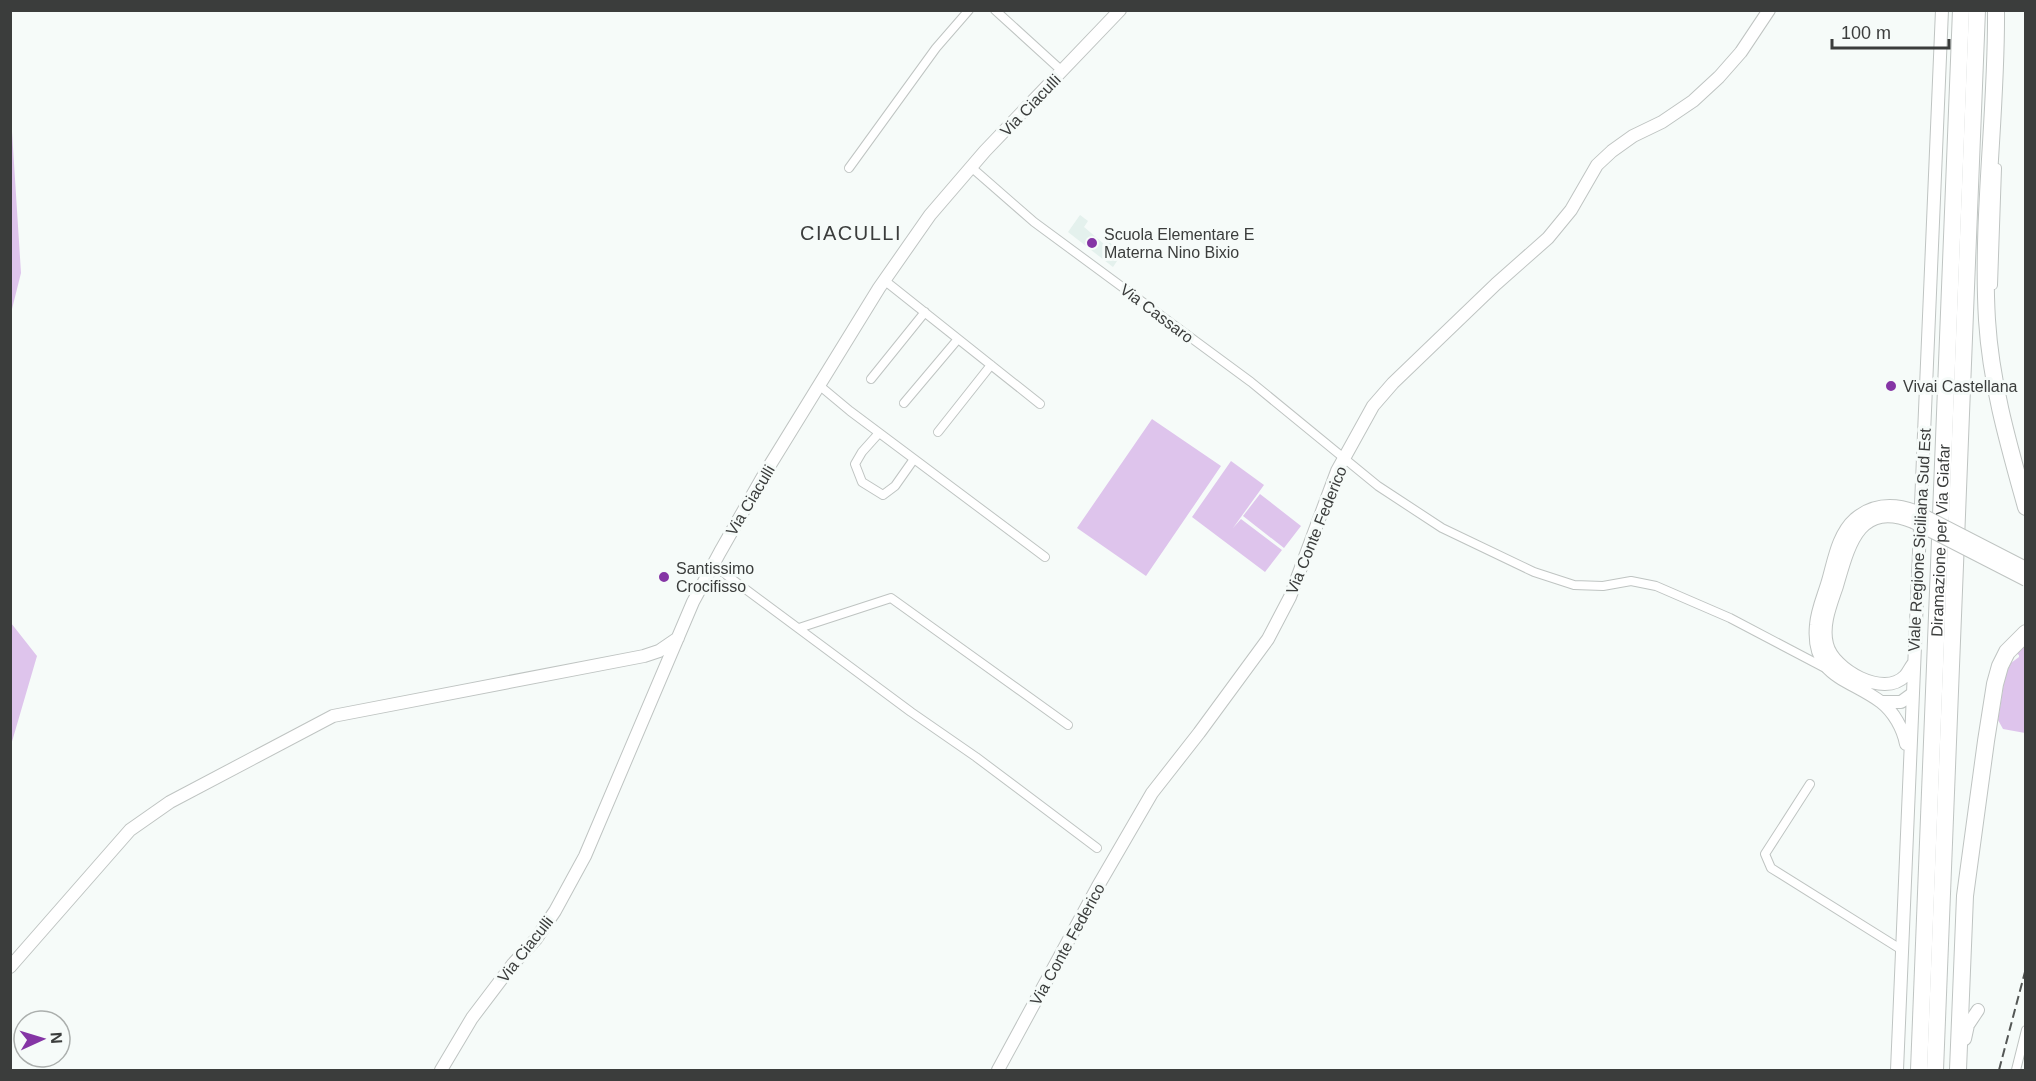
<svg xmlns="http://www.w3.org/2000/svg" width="2036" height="1081" viewBox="0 0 2036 1081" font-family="Helvetica,sans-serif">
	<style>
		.built { fill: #e4f1ed }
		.green { fill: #dec4ec }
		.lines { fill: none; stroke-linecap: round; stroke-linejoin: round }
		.street-casing { stroke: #bfc4c2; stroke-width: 10 }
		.secondary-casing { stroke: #bfc4c2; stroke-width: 14 }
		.highway-casing { stroke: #bfc4c2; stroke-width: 18 }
		.street { stroke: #fff; stroke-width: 8 }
		.secondary { stroke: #fff; stroke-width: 12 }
		.highway { stroke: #fff; stroke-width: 16 }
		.rail { stroke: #545756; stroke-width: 2; stroke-dasharray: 9 4.5; stroke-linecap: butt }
		.secondary-bridge-casing { stroke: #bfc4c2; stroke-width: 14; stroke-linecap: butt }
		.secondary-bridge { stroke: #fff; stroke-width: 12 }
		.poi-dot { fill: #8535a5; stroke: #f6fbf9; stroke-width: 2 }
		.labels { text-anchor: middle; stroke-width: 6; stroke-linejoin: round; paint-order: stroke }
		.street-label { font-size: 16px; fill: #3b3d3c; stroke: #f6fbf9 }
		.poi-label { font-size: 16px; fill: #3b3d3c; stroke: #f6fbf9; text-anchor: start }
		.quarter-label { font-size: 20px; letter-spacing: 1.5px; fill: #3b3d3c; stroke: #f6fbf9 }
	</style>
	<rect width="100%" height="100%" fill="#f6fbf9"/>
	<path class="built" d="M1080,215L1088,221L1084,227L1104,244L1108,241L1115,247L1112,252L1119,258L1113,267L1068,232Z"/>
	<path class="green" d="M11,116L21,273L11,313H10Z
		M1152,419L1221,466L1146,576L1077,528Z
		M1231,461L1264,485L1233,528L1241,519L1282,550L1265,572L1192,517Z
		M1260,494L1301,526L1284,548L1243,516Z
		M11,623L37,656L11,745Z
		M2025,640V733L2003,729L1998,720L2005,676L2011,663L2019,657V655L2014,652Z"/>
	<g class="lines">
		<defs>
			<path id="street" d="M995,10L1062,71
				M971,167L1034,222L1251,382L1378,486L1442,528L1534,572L1574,585L1603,586L1631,581L1656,586L1730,618L1827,669
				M849,168L936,48L969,10
				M884,280L1040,404
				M1993,285L1997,168
				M871,379L925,312
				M820,386L850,411L1045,557
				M904,403L958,339
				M938,432L991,365
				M879,433L862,452L855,464L862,482L883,495L895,486L914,459
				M713,565L911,712L976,757L1097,848
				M799,628L891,598L1068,725
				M1810,784L1765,854L1771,868L1902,950
				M2016,1070L2026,1030"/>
			<path id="secondary" d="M1913,664C1910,668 1908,673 1905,676C1884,698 1833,670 1827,644C1822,625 1831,604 1837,586C1849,545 1859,500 1913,522
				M1882,702H1901L1912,694
				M1906,744C1903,729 1894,712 1881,702C1849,678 1811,677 1816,625C1817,610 1824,595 1828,581C1834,560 1838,534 1855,519C1873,504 1893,503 1915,511
				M10,967L130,830L170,802L333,716L644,656L659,651L678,638
				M1965,1039L1968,1025L1978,1010
				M441,1070L472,1018L513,964L536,939L555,911L585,856L693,602L720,552L765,473L879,288L930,215L985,151L1120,10
				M998,1070L1098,886L1152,793L1199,733L1268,639L1290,597L1337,471L1373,406L1393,383L1496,284L1548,238L1571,210L1597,165L1612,151L1633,136L1662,122L1693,101L1719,77L1741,52L1769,10
				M1897,1070L1942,10"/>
			<g id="highway">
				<path d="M1996,10C1997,114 1981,217 1987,320C1991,385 2009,446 2026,507"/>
				<path id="s1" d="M1919,1070L1961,10"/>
				<path d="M1935,1070L1977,10"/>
				<path d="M1958,1070L1965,896L1986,741L1995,684L2000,666L2007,652L2026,633"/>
			</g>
		</defs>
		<use href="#street" class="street-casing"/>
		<use href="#secondary" class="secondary-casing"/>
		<use href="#highway" class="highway-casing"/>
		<use href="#street" class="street"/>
		<use href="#secondary" class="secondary"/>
		<use href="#highway" class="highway"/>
		<path class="rail" d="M1999,1070L2026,968"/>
		<defs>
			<path id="secondary-bridge" d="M1915,511L2026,568
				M1913,522L2026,580"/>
		</defs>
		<use href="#secondary-bridge" class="secondary-bridge-casing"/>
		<use href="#secondary-bridge" class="secondary-bridge"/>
	</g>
	<g class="poi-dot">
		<circle cx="1092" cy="243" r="6"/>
		<circle cx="1891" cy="386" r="6"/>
		<circle cx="664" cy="577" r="6"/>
	</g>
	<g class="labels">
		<g class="street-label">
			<text transform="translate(1030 105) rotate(-46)" y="6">Via Ciaculli</text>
			<text transform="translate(1157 313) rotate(37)" y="6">Via Cassaro</text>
			<text transform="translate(750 500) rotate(-59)" y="6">Via Ciaculli</text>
			<text transform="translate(1316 530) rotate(-68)" y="6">Via Conte Federico</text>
			<text transform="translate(1919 540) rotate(-87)" y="6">Viale Regione Siciliana Sud Est</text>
			<text dy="6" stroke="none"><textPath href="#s1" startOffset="530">Diramazione per Via Giafar</textPath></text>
			<text transform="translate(1067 944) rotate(-61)" y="6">Via Conte Federico</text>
			<text transform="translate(525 949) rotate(-52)" y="6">Via Ciaculli</text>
		</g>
		<g class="poi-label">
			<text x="1104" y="240">Scuola Elementare E<tspan x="1104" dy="18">Materna Nino Bixio</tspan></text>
			<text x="1903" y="392">Vivai Castellana</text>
			<text x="676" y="574">Santissimo<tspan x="676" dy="18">Crocifisso</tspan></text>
		</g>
		<g class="quarter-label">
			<text x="851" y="240">CIACULLI</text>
		</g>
	</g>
	<rect width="2036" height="1081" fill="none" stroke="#3b3d3c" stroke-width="24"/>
	<g transform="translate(42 1039) rotate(86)"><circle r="28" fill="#f6fbf9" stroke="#abafad" stroke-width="1.5"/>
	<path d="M0-4.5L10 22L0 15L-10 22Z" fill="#8535a5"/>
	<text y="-9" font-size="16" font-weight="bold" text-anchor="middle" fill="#3b3d3c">N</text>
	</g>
	<path d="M1832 39v9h117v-9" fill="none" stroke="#3b3d3c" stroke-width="3"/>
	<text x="1841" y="39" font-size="18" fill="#3b3d3c" stroke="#f6fbf9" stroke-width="4.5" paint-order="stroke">100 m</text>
</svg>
